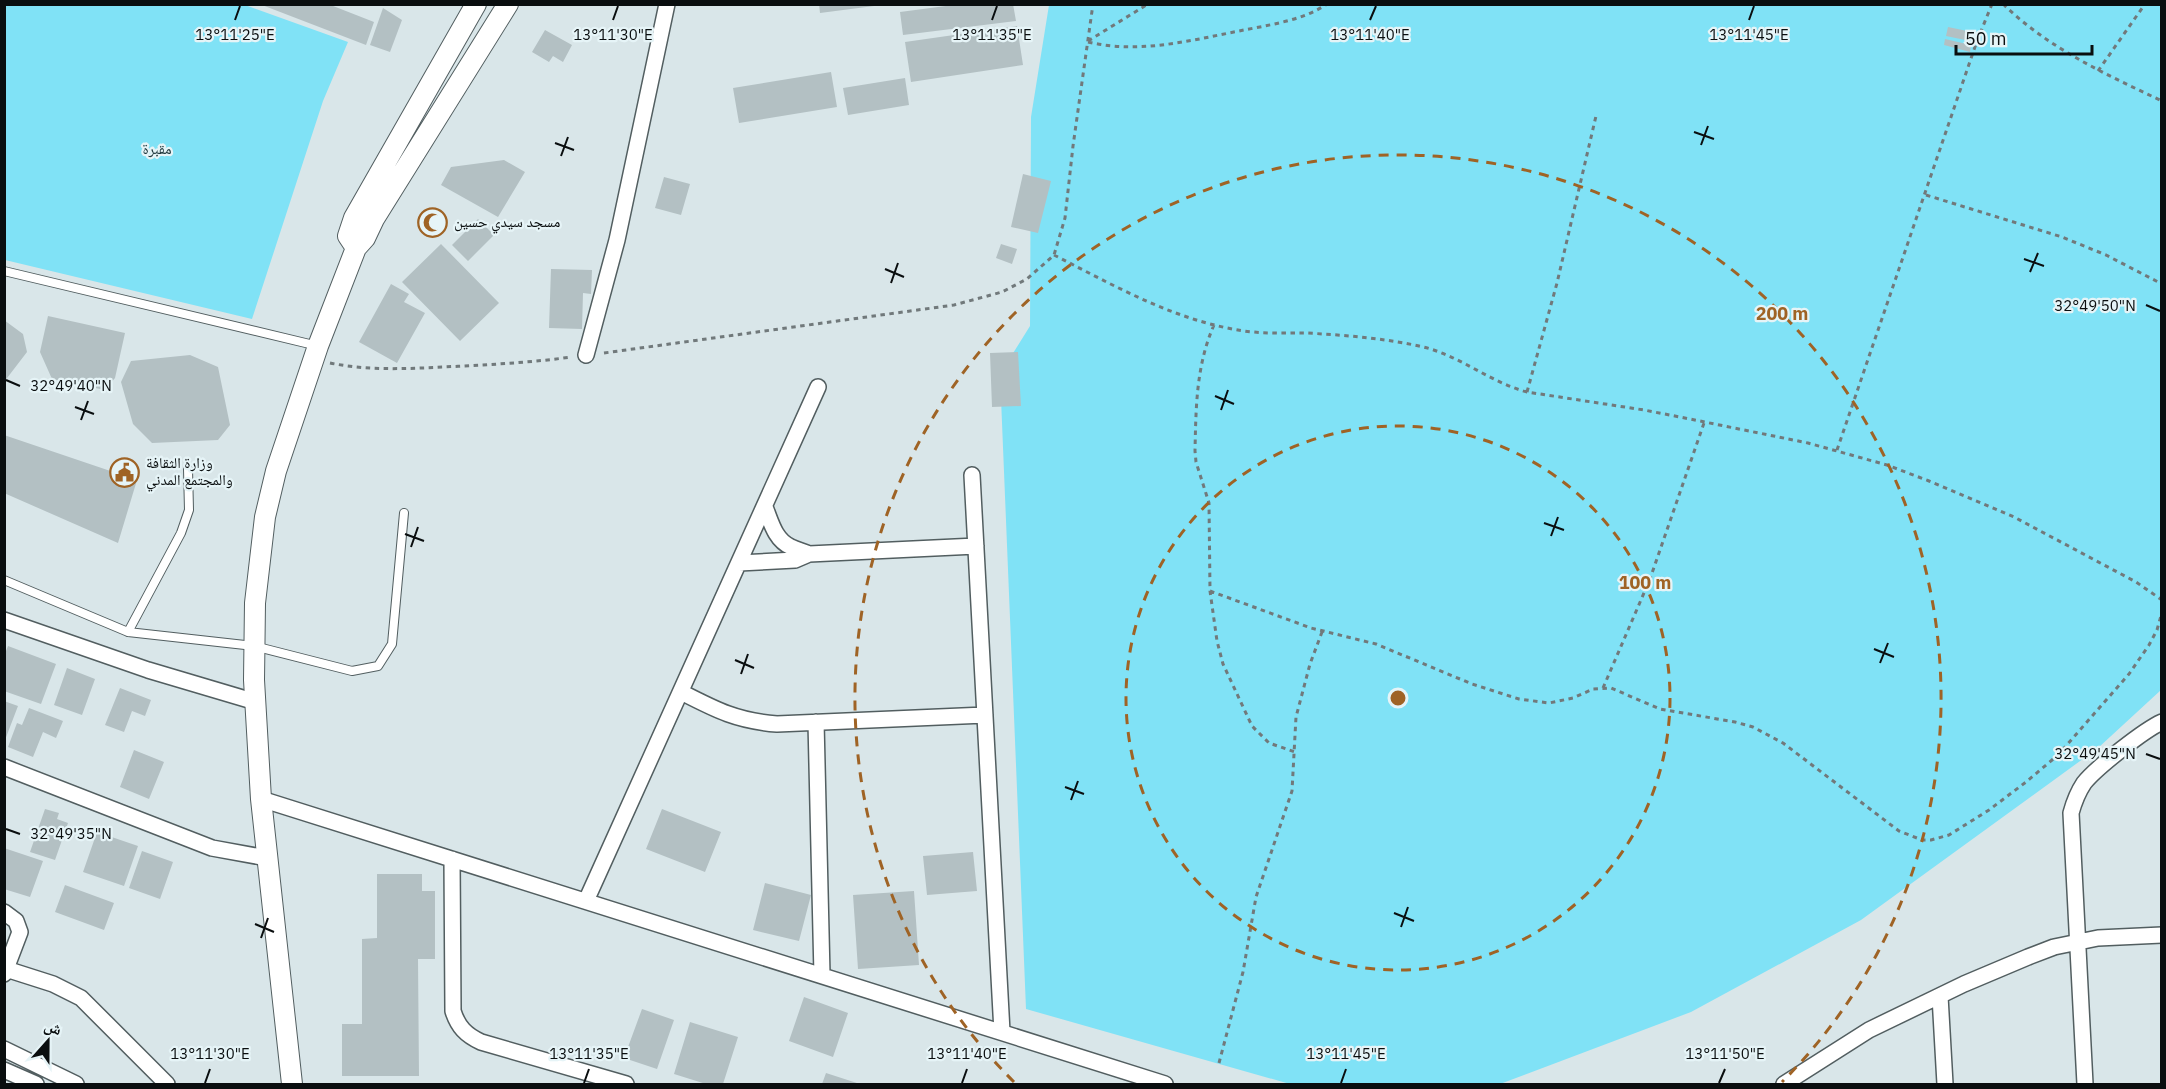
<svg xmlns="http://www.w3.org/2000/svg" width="2166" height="1089" viewBox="0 0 2166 1089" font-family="'IBM Plex Sans','Noto Naskh Arabic',sans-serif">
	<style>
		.green { fill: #80e2f6 }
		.building { fill: #b3c0c3 }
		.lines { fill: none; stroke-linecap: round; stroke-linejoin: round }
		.service-casing { stroke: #525e60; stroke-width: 10 }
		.minor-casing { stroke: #525e60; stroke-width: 18 }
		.tertiary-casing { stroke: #525e60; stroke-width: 22 }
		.path { stroke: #71797b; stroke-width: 3; stroke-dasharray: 4.5 4.5; stroke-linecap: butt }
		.service { stroke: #fff; stroke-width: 8 }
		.minor { stroke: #fff; stroke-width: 15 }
		.tertiary { stroke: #fff; stroke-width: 20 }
		.ticks { fill: none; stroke: #0a0e0f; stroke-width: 2 }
		.ring { fill: none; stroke: #9f6325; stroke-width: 3; stroke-dasharray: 10 8 }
		.labels { text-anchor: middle; stroke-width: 4.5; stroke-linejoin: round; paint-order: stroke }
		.park-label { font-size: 15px; fill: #20393e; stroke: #e6f4f7 }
		.poi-label { font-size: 15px; fill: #0a0e0f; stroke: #e6f4f7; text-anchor: start }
		.ticks-label { font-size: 15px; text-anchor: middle; fill: #0a0e0f; stroke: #e6f4f7; stroke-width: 4.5; stroke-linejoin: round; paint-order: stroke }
		.centre { fill: #9f6325; stroke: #e6f4f7; stroke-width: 3 }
		.ring-label { font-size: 18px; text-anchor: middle; font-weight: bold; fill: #9f6325; stroke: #e6f4f7; stroke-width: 4.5; stroke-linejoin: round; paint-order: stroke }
	</style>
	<rect width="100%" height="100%" fill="#d9e6e9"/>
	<path class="green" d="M5,4L245,5L348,42L323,101L252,319L5,260Z
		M1049,5H2161V690L2098,748L1861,920L1691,1012L1500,1084H1290L1026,1009L1000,374L1030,326L1031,117Z"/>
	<path class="building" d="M328,4L374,22L366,45L262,5Z
		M819,4H874V6L820,13Z
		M961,4H1013L1016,21L903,35L900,12Z
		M383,8L402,20L390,52L370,45Z
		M1017,26L1023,65L911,82L905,42Z
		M1948,27L1972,32L1970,41L1946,36Z
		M545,30L572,45L563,62L553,56L549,62L532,52Z
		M1945,39L1971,45L1970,52L1944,45Z
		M831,72L837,107L739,123L733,88Z
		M905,78L909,105L848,115L843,88Z
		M504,160L525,172L498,217L441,185L451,167Z
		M1023,174L1051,181L1038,233L1011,227Z
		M664,177L690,184L681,215L655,208Z
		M478,219L494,235L468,261L452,245Z
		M441,244L499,303L460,341L402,282Z
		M1001,244L1017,249L1012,264L996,258Z
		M551,269L592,270L591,294L583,293L582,329L549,328Z
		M391,284L409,294L404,302L425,313L397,363L359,342Z
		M48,316L125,333L115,378L105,390L52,379L40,352Z
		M4,320L23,334L27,352L4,382Z
		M1018,352L1021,406L992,407L990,353Z
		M190,355L218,367L230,425L218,440L152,443L133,424L121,382L131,361Z
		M4,435L137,480L118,543L4,493Z
		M8,646L56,664L41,704L4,691V656Z
		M67,668L95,679L82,715L54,705Z
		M120,688L151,700L145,716L132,711L124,732L105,725Z
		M4,701L18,706L5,740H4Z
		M29,708L63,721L56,738L43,732L33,757L8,747L17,723L22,725Z
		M134,750L164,762L149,799L120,787Z
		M45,809L59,813L57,819L68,823L55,860L30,852Z
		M662,809L721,832L705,872L646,849Z
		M97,832L138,846L124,886L83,872Z
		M4,848L43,861L30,897L4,889Z
		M142,851L173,862L160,899L129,888Z
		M973,852L977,891L927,895L923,856Z
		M377,874H422V891H435V959H418L419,1076H342V1024H362V939L377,938Z
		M765,883L811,895L799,941L753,930Z
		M65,885L114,903L104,930L55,912Z
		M914,891L919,965L858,969L853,895Z
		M804,997L848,1013L833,1057L789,1041Z
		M642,1009L674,1020L657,1069L624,1058Z
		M690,1022L738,1037L723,1084H706L674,1074Z
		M826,1073L860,1084H822Z"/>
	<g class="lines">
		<defs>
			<path id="service" d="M4,271L318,346
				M4,580L128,632L254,646L352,671L378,666L392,644L404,513
				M128,632L181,533L189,510L188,469"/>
			<path id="minor" d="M586,355L617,240L667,4
				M972,475L1002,1032
				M765,507C771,522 775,540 791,547C797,550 803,551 809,554
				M739,563L795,560L809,554L976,546
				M4,620L148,670L256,702
				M681,692C716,710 737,721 777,724L985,715
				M816,722L822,975
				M4,767L212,848L267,858
				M261,799L1165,1084
				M452,859L453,1011C458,1027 466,1035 481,1042L626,1084
				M586,901L818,387
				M4,912L16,921L20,932L4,974
				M6,969L53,984L81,998L167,1084
				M1940,996L1945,1084
				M4,1049L76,1084
				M4,1070L36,1084
				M1784,1084L1869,1030L1964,984L2028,957L2054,947L2098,938L2162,935
				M2085,1084L2071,813C2074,802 2078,792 2084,783C2096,768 2144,730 2162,722"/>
			<path id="tertiary" d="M356,248L348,236L354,218L476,4
				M292,1084L261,799L254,680L255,603L265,517L276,471L318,346L356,248L365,238L374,219L508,4"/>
		</defs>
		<use href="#service" class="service-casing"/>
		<use href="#minor" class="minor-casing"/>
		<use href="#tertiary" class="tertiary-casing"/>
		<path class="path" d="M2003,4C2048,48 2105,74 2162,101
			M1088,41L1148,4
			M1088,42C1139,54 1188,41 1239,31C1268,25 1302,21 1327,4
			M2098,71L2145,4
			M1926,195L2062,237L2106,255L2162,284
			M1054,255C1113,285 1172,319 1238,330C1260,334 1284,333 1306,333C1344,335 1382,338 1419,346C1458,354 1489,382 1527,392L1644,410L1690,419L1808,443L1887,465L1929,481L2014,517L2136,582L2162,600
			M1214,325C1196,366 1196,407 1195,451L1196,462L1209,503L1210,591L1217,641L1223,664L1252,726L1269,743L1295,752
			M604,353L954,305L1002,292L1027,279L1054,255L1065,218L1073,146L1093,4
			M330,363C374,372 419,368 464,366C500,364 536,362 571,357
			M1527,392L1557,283L1596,116
			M1837,450L1977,41L1992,4
			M1210,591L1311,628L1376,644L1472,684L1519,699L1549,703L1573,698L1593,689L1611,688L1660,709L1735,722L1753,727L1783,743L1899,831L1922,840H1931L1949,835L1989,810L2026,782L2058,755L2129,674L2149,645L2157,630L2162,612
			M1603,688L1650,579L1704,423
			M1219,1063L1243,972L1256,897L1292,791L1296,717L1310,664L1322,632"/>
		<use href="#service" class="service"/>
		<use href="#minor" class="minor"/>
		<use href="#tertiary" class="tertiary"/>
	</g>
	<path class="ticks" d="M235,20L240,6M613,20L618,6M992,20L997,6M1370,20L1376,6M1749,20L1754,6M1694,132L1714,139M555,143L574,150M1701,145L1708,126M561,156L568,137M2024,259L2044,266M885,269L904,277M2030,272L2038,253M891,283L898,263M2146,305L2160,311M6,380L20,386M1215,396L1234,404M75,407L94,414M1221,410L1228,390M81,420L88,401M1544,523L1564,530M405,534L424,541M1551,536L1558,517M411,547L418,527M1874,649L1894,657M735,660L754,668M1880,663L1888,643M741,674L748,654M2146,754L2160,759M1065,787L1084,794M1071,800L1078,781M6,829L20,834M1394,913L1414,921M255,924L274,932M1401,927L1408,907M261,938L268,918M205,1083L210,1069M584,1083L589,1069M962,1083L967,1069M1341,1083L1346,1069M1719,1083L1725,1069"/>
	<g class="ring">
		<circle cx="1398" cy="698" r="272"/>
		<path d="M1014 1082A543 543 0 1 1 1782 1082"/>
	</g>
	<defs>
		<symbol id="mosque-ring" viewBox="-11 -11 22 22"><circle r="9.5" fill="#e6f4f7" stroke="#9f6325" stroke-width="1.5"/><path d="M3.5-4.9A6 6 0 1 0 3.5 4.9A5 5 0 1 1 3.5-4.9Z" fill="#9f6325"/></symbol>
		<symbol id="civic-ring" viewBox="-11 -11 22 22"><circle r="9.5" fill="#e6f4f7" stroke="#9f6325" stroke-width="1.5"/><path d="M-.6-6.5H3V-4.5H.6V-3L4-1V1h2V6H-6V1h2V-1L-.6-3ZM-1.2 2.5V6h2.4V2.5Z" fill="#9f6325"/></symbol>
	</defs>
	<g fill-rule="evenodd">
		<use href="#mosque-ring" x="416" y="206" width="33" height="33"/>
		<use href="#civic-ring" x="108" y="456" width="33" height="33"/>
	</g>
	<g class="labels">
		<g class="park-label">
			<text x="157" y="154">مقبرة</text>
		</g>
		<g class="poi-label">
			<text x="454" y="227">مسجد سيدي حسين</text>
			<text x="146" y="468">وزارة الثقافة<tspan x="146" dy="17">والمجتمع المدني</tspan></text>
		</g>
	</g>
	<g class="ticks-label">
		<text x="235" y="40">13°11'25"E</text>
		<text x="613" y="40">13°11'30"E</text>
		<text x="992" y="40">13°11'35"E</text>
		<text x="1370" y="40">13°11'40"E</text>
		<text x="1749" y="40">13°11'45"E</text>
		<text x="2095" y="311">32°49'50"N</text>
		<text x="71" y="391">32°49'40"N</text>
		<text x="2095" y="759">32°49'45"N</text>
		<text x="71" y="839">32°49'35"N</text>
		<text x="210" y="1059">13°11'30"E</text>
		<text x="589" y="1059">13°11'35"E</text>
		<text x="967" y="1059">13°11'40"E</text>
		<text x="1346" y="1059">13°11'45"E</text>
		<text x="1725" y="1059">13°11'50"E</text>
	</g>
	<circle cx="1398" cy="698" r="9" class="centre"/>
	<g class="ring-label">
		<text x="1782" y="320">200 m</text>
		<text x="1645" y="589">100 m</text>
	</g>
	<rect width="2166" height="1089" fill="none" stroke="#0a0e0f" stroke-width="12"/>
	<g transform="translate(48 1041) rotate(21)" stroke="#e6f4f7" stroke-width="4.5" paint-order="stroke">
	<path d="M0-4.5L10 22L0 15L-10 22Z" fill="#0a0e0f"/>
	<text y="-9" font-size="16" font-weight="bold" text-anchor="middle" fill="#0a0e0f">ش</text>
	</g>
	<path d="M1956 45v9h136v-9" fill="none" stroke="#0a0e0f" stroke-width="3"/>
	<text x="1965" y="45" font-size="18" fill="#0a0e0f" stroke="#e6f4f7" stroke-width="4.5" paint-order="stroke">50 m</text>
</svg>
